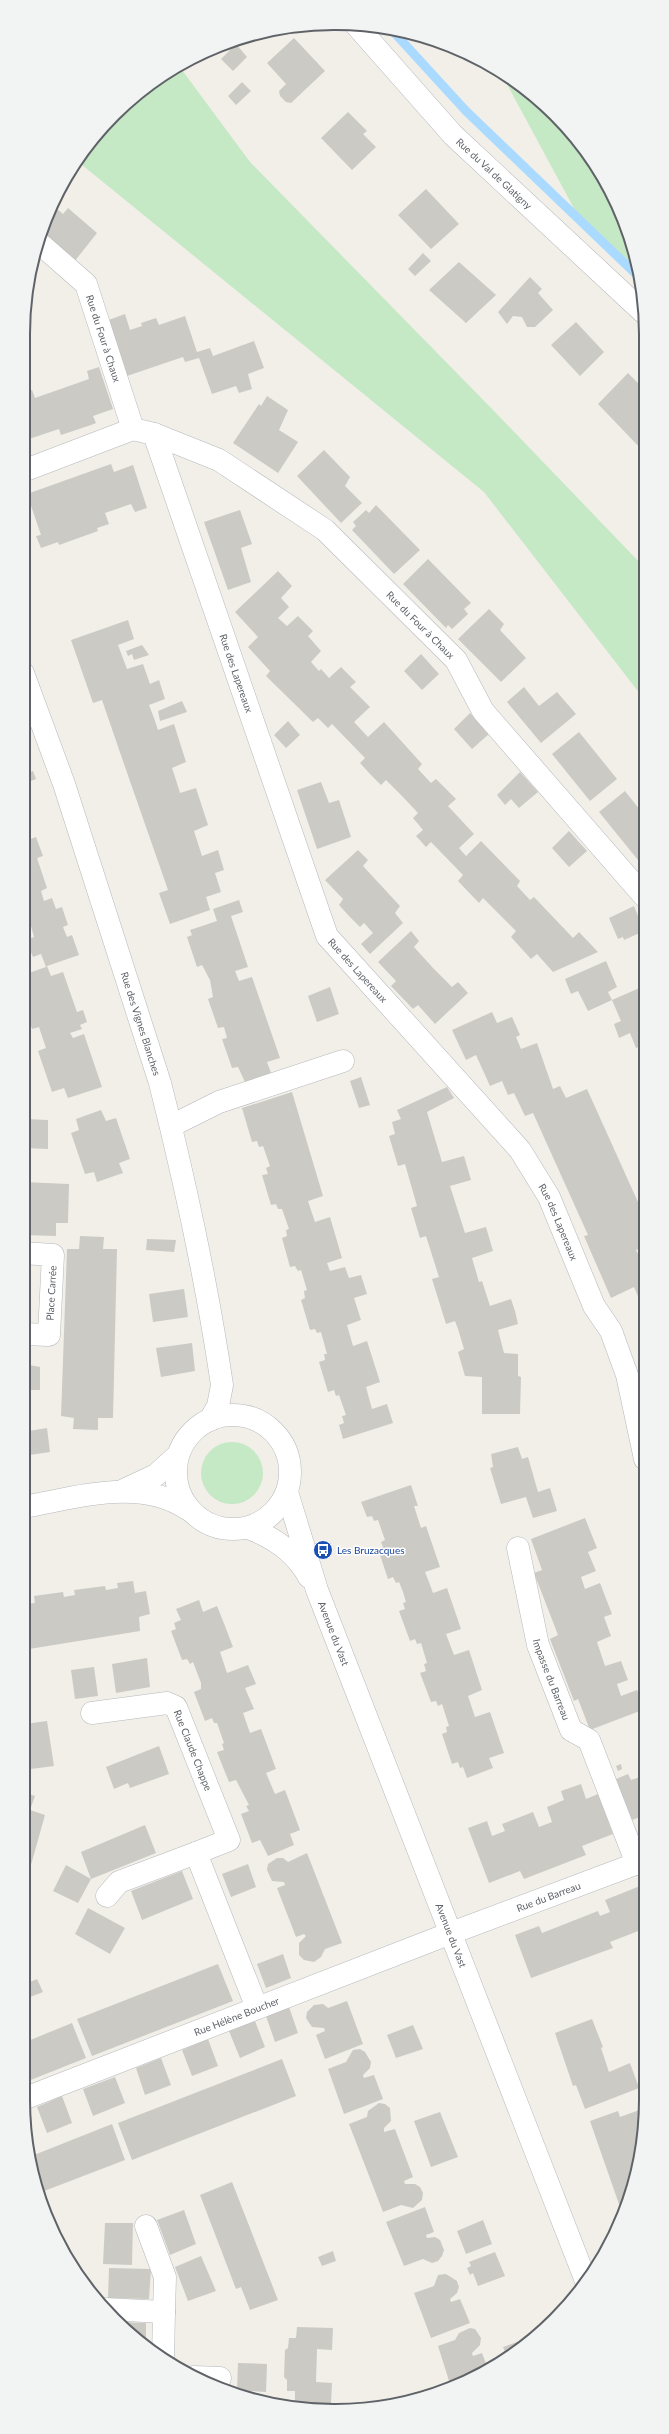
<svg xmlns="http://www.w3.org/2000/svg" width="669" height="2434" viewBox="0 0 669 2434" font-family="Lato,sans-serif">
	<style>
		.green { fill: #c5e8c5 }
		.lines { fill: none; stroke-linecap: round; stroke-linejoin: round }
		.stream { stroke: #aadaff; stroke-width: 9 }
		.building { fill: #cccac5 }
		.minor-casing { stroke: #b5b8bc; stroke-width: 23 }
		.minor { stroke: #fff; stroke-width: 22 }
		.labels { text-anchor: middle; stroke-width: 3; stroke-linejoin: round; paint-order: stroke }
		.street-label { font-size: 10px; fill: #5f6368; stroke: #fff }
		.transit-label { font-size: 10px; fill: #164399; stroke: #fff; text-anchor: start }
		.rim { fill: none; stroke: #5f6368; stroke-width: 2 }
	</style>
	<rect width="100%" height="100%" fill="#f1efe8"/>
	<path class="green" d="M179,66L250,162L494,411L644,567V699L484,492L76,160C107,123 135,89 179,66Z
		M502,75L569,129L614,197L638,278L577,214Z
		M201 1473a31 31 0 1 1 62 0a31 31 0 1 1-62 0Z"/>
	<g class="lines">
		<path class="stream" d="M390,28L466,111L638,276"/>
	</g>
	<path class="building" d="M294,38L325,71L291,103L286,102L280,96L279,91L286,84L267,63Z
		M236,44L247,57L233,71L221,59Z
		M242,82L251,91L236,105L228,96Z
		M348,112L367,131L363,134L376,147L352,170L321,138Z
		M426,189L459,224L431,249L398,215Z
		M52,205L63,214L68,208L97,233L74,262L44,237L46,234L42,231Z
		M423,253L431,261L415,276L408,269Z
		M459,262L496,295L466,323L429,290Z
		M530,277L542,289L538,293L553,310L535,327H527L522,317L513,316L507,324L498,312Z
		M125,314L130,330L142,326L141,323L156,318L159,325L185,316L197,352L210,348L213,356L254,341L264,368L248,374L252,389L239,393L236,386L212,394L199,358L185,362L183,357L124,377L106,321Z
		M576,322L604,352L580,376L551,345Z
		M99,367L113,409L93,416L96,423L91,425L61,435L59,429L23,441V393L32,390L35,398L89,379L87,371Z
		M628,373L639,384L643,380L644,452L598,404Z
		M267,396L288,410L279,430L298,442L278,473L233,443L259,404L261,406Z
		M324,450L350,477L345,486L362,503L341,523L297,476Z
		M111,464L114,472L133,465L147,508L135,512L131,504L105,513L109,524L97,528L98,531L59,545L58,542L41,548L36,536L41,535L27,494Z
		M376,505L420,550L394,574L352,530L356,526L353,522L366,510L369,513Z
		M240,510L252,544L241,548L251,582L228,590L204,522Z
		M428,559L471,603L464,609L468,614L452,629L448,625L446,628L403,584Z
		M278,571L292,586L281,598L289,607L278,618L287,626L298,616L313,631L308,636L321,651L311,662L319,671L321,669L329,678L341,667L356,682L350,687L370,707L354,722L368,737L384,722L422,764L418,769L431,783L436,779L456,799L448,806L474,834L459,848L466,856L481,841L520,881L517,886L530,900L534,897L573,938L579,932L598,952L553,972L537,954L531,959L511,937L516,931L483,898L479,903L458,881L463,875L431,842L426,847L416,836L423,830L413,818L418,813L402,796L386,780L381,785L370,774L360,763L365,758L332,724L328,728L318,718L313,722L266,676L270,671L248,647L258,637L235,612Z
		M489,609L504,624L500,630L526,658L501,682L458,639Z
		M128,620L134,639L118,645L127,669L143,664L150,684L159,680L165,699L149,705L154,718L158,730L174,724L186,762L172,768L176,780L180,793L196,788L208,825L194,831L202,856L218,850L224,870L215,873L221,892L206,897L210,910L170,924L159,893L168,890L124,764L102,700L93,703L71,640Z
		M142,645L149,655L134,660L132,654L128,656L126,651Z
		M421,654L439,674L422,690L404,671Z
		M524,687L539,706L557,692L576,714L541,743L507,702Z
		M182,701L187,712L160,721L158,711Z
		M470,713L489,734L472,749L454,729Z
		M288,721L300,735L286,748L274,735Z
		M579,732L617,779L590,801L552,754Z
		M33,771L36,779L23,784V775Z
		M520,772L538,792L519,808L511,799L505,805L497,795Z
		M321,782L329,803L339,800L351,837L317,849L297,790Z
		M625,791L644,815V823L642,825L644,828V855L638,860L599,812Z
		M569,831L587,851L569,867L552,848Z
		M36,837L43,856L37,858L47,888L41,891L44,901L52,898L56,909L62,907L68,925L63,927L67,937L72,935L79,955L47,966L51,976L63,972L77,1012L83,1010L87,1022L80,1025L82,1029L70,1033L73,1038L84,1034L102,1087L68,1098L64,1088L52,1092L38,1051L46,1048L39,1027L32,1029L23,1003V986L25,985L23,975L46,967L41,954L33,957L26,940L34,937L31,926L23,929V842Z
		M358,850L368,860L363,866L400,906L395,913L403,923L370,954L361,944L373,933L364,923L360,927L349,916L339,905L343,899L325,880Z
		M239,900L243,912L231,916L248,967L235,971L239,981L252,977L280,1058L267,1062L271,1073L245,1082L238,1067L232,1068L222,1039L227,1038L224,1027L218,1028L208,999L213,997L210,980L202,965L197,967L187,937L192,935L190,930L217,921L213,909Z
		M634,906L644,931L624,940L623,937L618,939L609,918Z
		M411,931L419,941L414,947L433,968L452,987L458,982L468,993L435,1024L418,1005L413,1009L391,986L396,981L378,962Z
		M606,961L617,987L608,992L612,1000L588,1011L578,991L571,994L565,979Z
		M644,986V1045L636,1048L630,1033L619,1038L614,1024L621,1021L612,1000Z
		M330,987L339,1014L317,1022L308,996Z
		M492,1012L497,1023L512,1017L520,1035L516,1037L521,1049L537,1043L553,1089L560,1086L566,1098L587,1089L642,1211L638,1212L645,1227V1246L636,1250L642,1262L645,1260V1312L634,1287L611,1298L584,1236L588,1235L533,1113L525,1116L514,1093L508,1095L502,1081L490,1086L476,1055L466,1060L452,1030Z
		M361,1077L370,1105L359,1108L350,1081Z
		M447,1087L454,1098L427,1112L442,1162L464,1156L471,1180L450,1186L465,1233L486,1227L493,1251L472,1258L479,1282L482,1281L490,1306L511,1299L515,1311L518,1324L498,1330L504,1353L518,1354V1376L521,1377L520,1414H482V1377L465,1376L458,1352L464,1349L458,1329L455,1321L446,1324L432,1279L439,1277L426,1236L420,1238L411,1208L417,1206L405,1164L398,1166L389,1136L395,1134L392,1122L401,1119L397,1110Z
		M292,1092L323,1196L308,1201L315,1222L330,1217L342,1258L327,1263L330,1271L345,1267L349,1278L361,1275L367,1294L354,1298L361,1320L347,1325L353,1346L367,1341L380,1382L366,1387L372,1409L387,1404L393,1423L343,1439L339,1425L344,1423L342,1416L346,1415L339,1395L336,1396L334,1390L328,1392L319,1362L325,1360L324,1354H327L321,1332L317,1333L315,1329L310,1330L301,1300L305,1298L304,1291L307,1290L301,1270L298,1271L295,1266L290,1267L282,1238L287,1236L286,1230L289,1229L282,1209H278L276,1204L271,1205L262,1175L268,1174L266,1168L270,1166L263,1146L259,1147L257,1141L252,1142L242,1108Z
		M101,1110L106,1121L116,1118L130,1159L119,1163L123,1173L97,1182L94,1172L85,1174L71,1133L79,1130L76,1119Z
		M26,1119L48,1120V1149L25,1148Z
		M23,1182L69,1184L68,1223H56V1236L23,1235Z
		M80,1236L104,1237L103,1249H117L113,1418H98V1430L73,1429L74,1418L61,1416L67,1249H79Z
		M147,1239L176,1240L174,1252L146,1250Z
		M184,1289L188,1317L153,1322L149,1294Z
		M192,1343L195,1371L161,1377L156,1348Z
		M23,1360H30L29,1365L40,1367V1390H29L27,1406L23,1405Z
		M47,1428L50,1452L23,1456V1432Z
		M518,1447L522,1459L528,1457L538,1492L550,1488L557,1511L533,1518L526,1497L501,1504L490,1468L493,1467L491,1454Z
		M411,1485L418,1506H414L421,1528L426,1526L440,1567L425,1572L429,1582L433,1593L447,1588L461,1629L446,1634L454,1655L469,1650L482,1690L468,1696L475,1717L490,1712L504,1753L489,1758L493,1768L467,1778L463,1767L460,1768L458,1762L452,1764L442,1734L447,1732L446,1727L449,1726L442,1704L438,1706L436,1701L431,1702L420,1673L426,1671L424,1664L427,1663L421,1643L417,1644L415,1639L410,1641L399,1611L405,1609L403,1603L406,1602L403,1592L399,1582L396,1583L393,1577L388,1579L378,1549L383,1547L381,1542L385,1540L378,1520L374,1521L372,1516L367,1517L361,1502Z
		M585,1518L597,1548L588,1552L596,1571L581,1577L585,1589L600,1583L612,1614L604,1617L611,1636L597,1642L605,1666L621,1661L628,1680L617,1684L621,1696L637,1690L645,1709L590,1730L578,1699L574,1701L550,1639L558,1635L534,1573L542,1570L531,1539Z
		M133,1581L135,1593L146,1591L150,1614L139,1617L140,1631L23,1650V1604L35,1603L34,1596L63,1592L64,1597L75,1595L74,1590L105,1586L106,1590L118,1588L117,1583Z
		M199,1600L203,1612L217,1606L225,1626L233,1647L220,1652L227,1673L248,1665L256,1684L245,1688L254,1709L243,1713L250,1733L261,1729L276,1769L266,1773L275,1794L285,1790L300,1830L290,1834L294,1845L268,1856L260,1840L252,1843L241,1814L249,1811L246,1806L249,1805L236,1780L229,1782L217,1752L224,1750L222,1744L224,1743L217,1723H214L212,1718L205,1721L194,1692L201,1689V1683L193,1662L190,1664L187,1659L182,1660L171,1631L176,1629L174,1623L181,1620L176,1609Z
		M147,1658L150,1687L116,1693L112,1664Z
		M94,1667L98,1696L75,1699L71,1670Z
		M23,1714L25,1724L47,1721L54,1766L23,1770Z
		M159,1746L169,1774L130,1788L128,1783L114,1789L106,1767Z
		M621,1764L622,1769L618,1771L616,1766Z
		M628,1774L631,1780L646,1775V1815L632,1820L616,1779Z
		M581,1784L586,1799L598,1794L613,1834L582,1846L586,1855L524,1879L520,1871L489,1883L468,1828L487,1821L492,1836L505,1831L502,1824L533,1812L539,1827L552,1822L547,1807L564,1800L561,1791Z
		M23,1792L35,1796L30,1810L45,1815L29,1872L23,1871Z
		M145,1825L156,1853L91,1879L81,1852Z
		M307,1853L342,1943L325,1949L321,1957L314,1962L304,1960L299,1955V1943L306,1936L304,1934L296,1937L277,1888L285,1885L284,1882L272,1881L267,1870L268,1864L277,1858H283L288,1862Z
		M248,1864L256,1887L231,1897L222,1874Z
		M66,1865L91,1879L78,1903L53,1891Z
		M182,1871L193,1899L142,1920L131,1891Z
		M640,1886L646,1898V1928L610,1942L613,1948L531,1978L515,1935L539,1926L542,1933L598,1911L600,1916L610,1912L605,1900Z
		M23,1896L31,1901L23,1920Z
		M88,1908L125,1928L110,1954L75,1934Z
		M283,1954L291,1978L266,1988L257,1964Z
		M218,1964L233,2001L92,2056L77,2019Z
		M37,1979L43,1992L25,1999L23,1985Z
		M347,2001L363,2044L325,2059L316,2035L325,2031L324,2028L312,2027L306,2018L307,2012L314,2005L323,2004L328,2008Z
		M289,2007L298,2033L275,2042L266,2016Z
		M592,2019L603,2047L601,2048L609,2072L630,2063L639,2088L585,2109L576,2085L573,2086L555,2033Z
		M255,2021L265,2047L240,2058L229,2031Z
		M72,2023L86,2058L23,2083V2043Z
		M413,2025L423,2049L396,2058L387,2035Z
		M646,2026V2043L638,2031Z
		M208,2039L218,2066L192,2076L182,2050Z
		M360,2049L365,2052L371,2062L370,2068L363,2075L364,2078L374,2075L383,2099L344,2114L328,2069L346,2062L353,2050Z
		M161,2058L171,2085L145,2095L136,2068Z
		M282,2059L296,2096L132,2160L118,2123Z
		M115,2077L125,2103L93,2116L83,2089Z
		M62,2096L72,2123L47,2133L37,2107Z
		M379,2103L385,2104L390,2108L391,2121L384,2128V2132L395,2129L413,2177L404,2181L405,2184H415L420,2187L423,2193L422,2200L413,2208L401,2205L383,2212L349,2124L367,2117L368,2111Z
		M645,2108L642,2136L636,2139L641,2151L640,2160L621,2210L590,2121L618,2111L620,2117Z
		M440,2112L458,2157L431,2167L414,2121Z
		M112,2124L125,2160L39,2193L29,2157Z
		M232,2182L278,2300L250,2310L241,2287L236,2289L200,2195Z
		M425,2207L434,2232L426,2235L427,2238L435,2237L440,2240L444,2250L442,2256L438,2261L432,2263L423,2259L404,2266L386,2222Z
		M184,2210L196,2244L170,2255L157,2220Z
		M483,2220L492,2244L466,2254L457,2231Z
		M105,2223H133L132,2265L103,2264Z
		M333,2251L336,2261L322,2266L318,2257Z
		M495,2252L505,2276L478,2286L473,2273L470,2275L467,2268L471,2266L469,2262Z
		M201,2256L216,2291L188,2301L175,2267Z
		M109,2268L151,2269L149,2299L108,2298Z
		M446,2274L457,2281L459,2287L457,2293L450,2299L451,2302L460,2299L470,2323L431,2338L414,2293L434,2286L438,2275Z
		M119,2322L146,2323V2347H145Z
		M297,2327L333,2328L332,2350L317,2349L316,2382L332,2383L331,2403L295,2402V2391H287V2380L284,2377L285,2350L288,2348L289,2338H296Z
		M470,2328L475,2329L481,2338L480,2345L472,2353L473,2356L482,2353L488,2369L472,2379L451,2387L438,2346L455,2340L459,2333Z
		M528,2338L530,2341L524,2347L507,2357L503,2347Z
		M238,2363L267,2364L266,2392L237,2390Z"/>
	<g class="lines">
		<defs>
			<g id="minor">
				<path id="s1" d="M356,25L453,135L643,312"/>
				<path id="s2" d="M38,242L86,284L133,429"/>
				<path id="s3" d="M154,434L327,936L520,1150L549,1197L594,1306L611,1331L627,1375L645,1459"/>
				<path id="s4" d="M23,471L133,429L154,434L219,460L325,530L456,660L483,711L644,896"/>
				<path id="s5" d="M23,673L64,784L160,1083C185,1182 207,1283 222,1385L218,1406L210,1420"/>
				<path d="M171,1126L219,1102L343,1061"/>
				<path d="M23,1253L53,1255L49,1335L23,1334"/>
				<circle cx="233" cy="1472" r="57"/>
				<path d="M124,1490L156,1475L178,1455"/>
				<path id="s6" d="M287,1492L317,1590L586,2281"/>
				<path d="M23,1507C77,1498 140,1476 189,1510"/>
				<path d="M248,1528C273,1537 296,1553 309,1577"/>
				<path id="s7" d="M518,1548L538,1645L571,1730L589,1740L637,1864"/>
				<path id="s8" d="M92,1713L167,1703L176,1707L229,1840L196,1853L257,2008"/>
				<path d="M107,1896L119,1882L196,1853"/>
				<path id="s9" d="M23,2099L438,1938L646,1860"/>
				<path d="M146,2226L165,2277L164,2312"/>
				<path d="M105,2309L164,2312L163,2358"/>
				<path d="M193,2377L220,2378"/>
			</g>
		</defs>
		<use href="#minor" class="minor-casing"/>
		<use href="#minor" class="minor"/>
	</g>
	<defs>
		<symbol id="bus-disc" viewBox="-11 -11 22 22"><circle r="9.5" fill="#1a4fb4" stroke="#fff"/><path d="M-5-6H5V4H4V6H2V4H-2V6H-4V4H-5ZM-3.5-4V0h7V-4ZM-3.5 1.2v1.5H-2V1.2ZM2 1.2v1.5H3.5V1.2Z" fill="#fff"/></symbol>
	</defs>
	<g fill-rule="evenodd">
		<use href="#bus-disc" x="312" y="1539" width="22" height="22"/>
	</g>
	<g class="labels">
		<g class="street-label">
			<text dy="4" stroke="none"><textPath href="#s1" startOffset="203">Rue du Val de Glatigny</textPath></text>
			<text dy="4" stroke="none"><textPath href="#s2" startOffset="121">Rue du Four à Chaux</textPath></text>
			<text dy="4" stroke="none"><textPath href="#s4" startOffset="471">Rue du Four à Chaux</textPath></text>
			<text dy="4" stroke="none"><textPath href="#s3" startOffset="253">Rue des Lapereaux</textPath></text>
			<text dy="4" stroke="none"><textPath href="#s3" startOffset="577">Rue des Lapereaux</textPath></text>
			<text dy="4" stroke="none"><textPath href="#s5" startOffset="370">Rue des Vignes Blanches</textPath></text>
			<text dy="4" stroke="none"><textPath href="#s3" startOffset="901">Rue des Lapereaux</textPath></text>
			<text transform="translate(51 1293) rotate(-87)" y="4">Place Carrée</text>
			<text dy="4" stroke="none"><textPath href="#s6" startOffset="149">Avenue du Vast</textPath></text>
			<text dy="4" stroke="none"><textPath href="#s7" startOffset="136">Impasse du Barreau</textPath></text>
			<text dy="4" stroke="none"><textPath href="#s8" startOffset="132">Rue Claude Chappe</textPath></text>
			<text dy="4" stroke="none"><textPath href="#s9" startOffset="563">Rue du Barreau</textPath></text>
			<text dy="4" stroke="none"><textPath href="#s6" startOffset="473">Avenue du Vast</textPath></text>
			<text dy="4" stroke="none"><textPath href="#s9" startOffset="229">Rue Hélène Boucher</textPath></text>
		</g>
		<g class="transit-label">
			<text x="337" y="1554">Les Bruzacques</text>
		</g>
	</g>
	<path d="M0 0H669V2434H0ZM334 30H335A304 304 0 0 1 639 334V2100A304 304 0 0 1 335 2404H334A304 304 0 0 1 30 2100V334A304 304 0 0 1 334 30Z" fill="#f2f3f3" fill-rule="evenodd"/>
	<path class="rim" d="M334 30H335A304 304 0 0 1 639 334V2100A304 304 0 0 1 335 2404H334A304 304 0 0 1 30 2100V334A304 304 0 0 1 334 30Z"/>
</svg>
